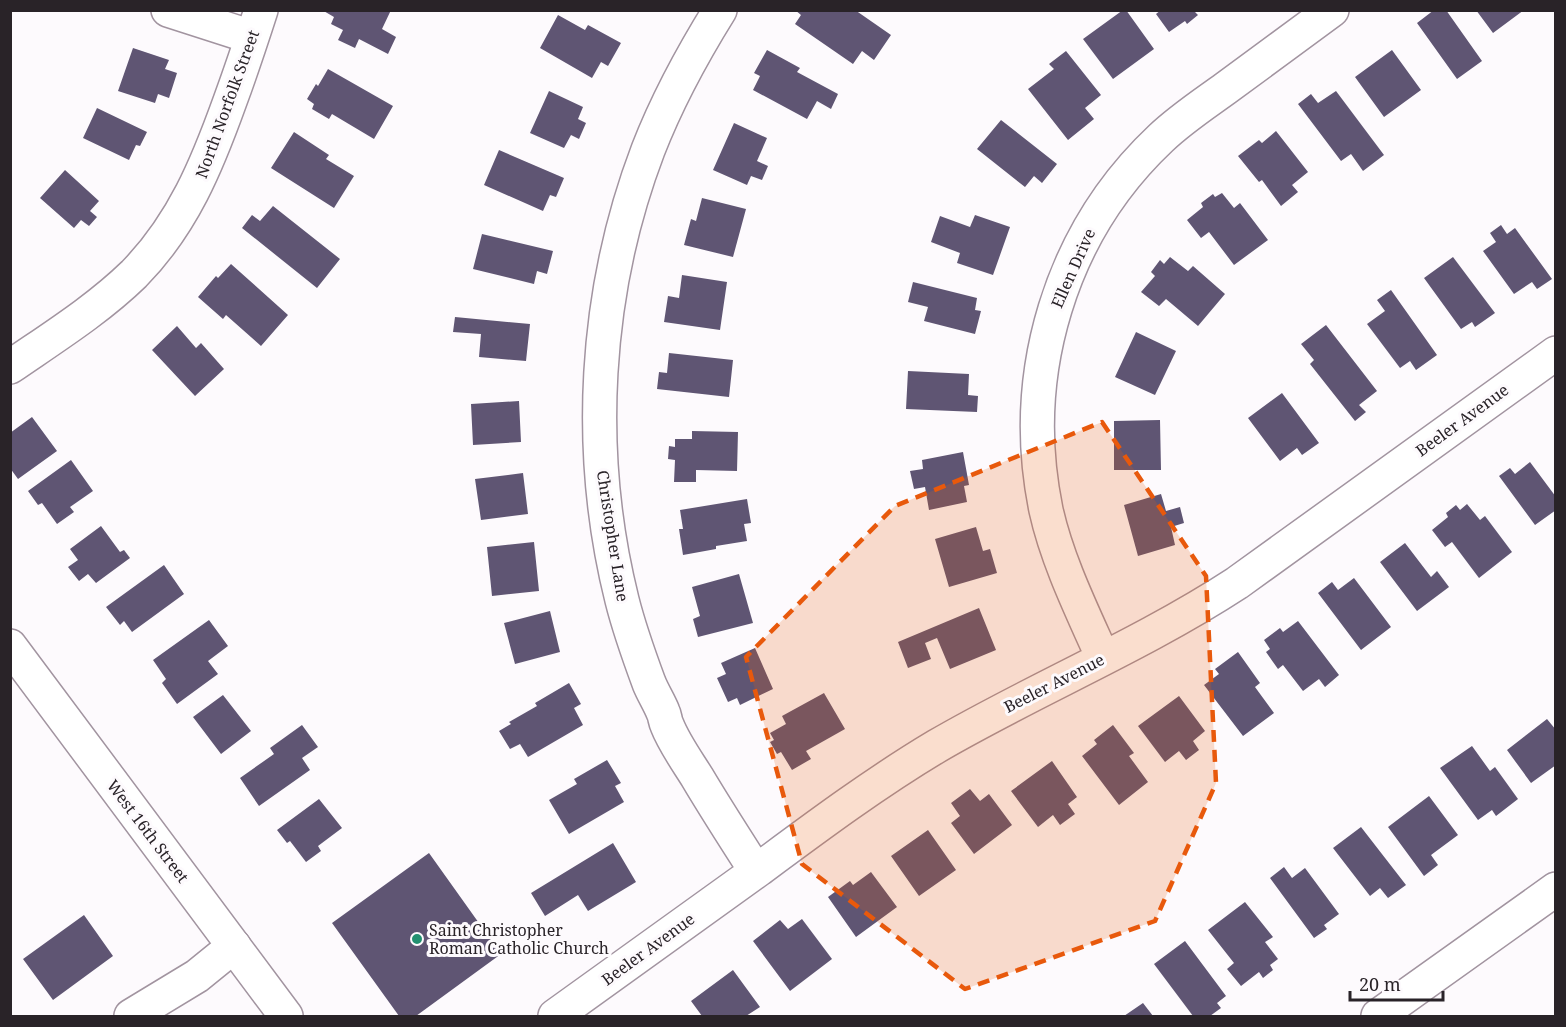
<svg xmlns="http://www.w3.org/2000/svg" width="1566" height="1027" viewBox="0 0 1566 1027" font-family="'Noto Serif',serif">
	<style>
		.building { fill: #5f5573 }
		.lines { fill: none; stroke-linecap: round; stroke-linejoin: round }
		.street-casing { stroke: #a294a0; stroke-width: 36 }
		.secondary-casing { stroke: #a294a0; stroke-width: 36 }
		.street { stroke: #fff; stroke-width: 33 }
		.secondary { stroke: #fff; stroke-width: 33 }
		.marked { fill: #e8590c; fill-opacity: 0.2; stroke: #e8590c; stroke-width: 4.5; stroke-dasharray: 12 8; stroke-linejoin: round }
		.poi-dot { fill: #229070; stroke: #fdfafd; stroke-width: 2 }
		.labels { text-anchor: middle; stroke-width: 6; stroke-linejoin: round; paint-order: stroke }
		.street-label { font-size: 16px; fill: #292328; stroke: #fdfafd }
		.poi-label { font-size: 16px; fill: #292328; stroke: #fdfafd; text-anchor: start }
	</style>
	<rect width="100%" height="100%" fill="#fdfafd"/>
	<path class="building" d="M322,10H391L382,29L396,37L388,54L359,39L355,48L338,40L343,30L331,24L334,17Z
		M795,10H855L891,35L874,60L862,51L853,64L795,24L801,15Z
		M1123,10H1126L1154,49L1113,79L1083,39Z
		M1161,10H1197L1195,12L1198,15L1187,24L1185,21L1169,32L1156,14Z
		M1434,10H1446L1482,61L1457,79L1417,23Z
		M1476,10H1524L1493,33Z
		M558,15L585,30L588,25L621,43L608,66L601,62L592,78L540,48Z
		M133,48L169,60L165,69L177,73L169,98L158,94L155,103L118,91Z
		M767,50L800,68L797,72L838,94L831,109L817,101L807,119L753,90L760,76L754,73Z
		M1392,50L1421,90L1384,117L1355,77Z
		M1066,51L1101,95L1085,108L1094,119L1068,140L1028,89L1054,69L1049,64Z
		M328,69L393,106L374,139L332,114L329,119L312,109L314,104L307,99L316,84L318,86Z
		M549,91L583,107L578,119L586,123L579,139L571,135L564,148L530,133Z
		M1336,91L1384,155L1363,171L1351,154L1341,161L1298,104L1311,94L1318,103Z
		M97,108L147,132L140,146L136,145L129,160L83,138Z
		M1001,120L1057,164L1042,183L1034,176L1025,187L977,149Z
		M734,123L767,138L757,161L768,166L762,180L751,176L747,185L713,170Z
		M1276,131L1308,172L1292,185L1298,192L1281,206L1262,180L1259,182L1238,156L1259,140L1262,143Z
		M294,132L329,155L326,159L354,176L334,208L271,168Z
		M499,150L564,178L556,197L550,195L543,211L484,185Z
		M65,170L99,201L90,211L97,217L89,226L81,220L74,228L40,198Z
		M1222,193L1234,208L1240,203L1268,240L1234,265L1209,232L1201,238L1187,220L1203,207L1201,203L1213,194L1215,197Z
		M702,198L746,209L733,257L684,245L691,219L696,221Z
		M273,206L340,259L317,288L242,228L252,215L260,221Z
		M975,215L1010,227L993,275L957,263L960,253L931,242L940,216L970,227Z
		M1501,225L1507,234L1515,228L1552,279L1537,289L1532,282L1514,294L1483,251L1496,242L1490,233Z
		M482,234L553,251L547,274L537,271L534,284L473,269Z
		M1170,257L1188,271L1193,266L1225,294L1198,326L1166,299L1159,306L1141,292L1155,276L1151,272L1160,260L1164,264Z
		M1453,257L1495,313L1475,327L1472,322L1461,329L1424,278Z
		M231,264L288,315L261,346L226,315L223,319L198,297L216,276L218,278Z
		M682,275L727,282L720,330L664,322L668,296L679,298Z
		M913,282L977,298L975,310L981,311L975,334L924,321L928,307L908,302Z
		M1391,290L1437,355L1416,370L1410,361L1400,368L1367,324L1385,311L1377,300Z
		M455,317L530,324L526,361L479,357L481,334L453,332Z
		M1326,325L1377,391L1359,405L1366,412L1355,421L1310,364L1314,360L1301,344Z
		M177,326L196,348L201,343L224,369L195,396L152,350Z
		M1136,332L1176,351L1155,395L1115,377Z
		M669,353L733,360L729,397L657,389L659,372L667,373Z
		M908,371L969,374L968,395L978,396L977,412L906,409Z
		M1282,393L1319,443L1302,455L1297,448L1280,461L1248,418Z
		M519,401L521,442L473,445L471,404Z
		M32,417L57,451L18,479L10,468V433Z
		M1160,420L1161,470H1114V421Z
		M692,431L738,432L737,471L696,470V482H674L675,460L668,459L669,446L675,447V439H692Z
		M963,452L969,485L964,486L967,502L929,510L925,487L914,489L910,471L923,469L922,460Z
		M71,460L93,491L70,507L74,512L57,524L42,503L38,505L28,491Z
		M1530,462L1556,497V510L1535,525L1499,476L1510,468L1515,474Z
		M523,473L528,514L481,520L475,479Z
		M1161,494L1166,511L1180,507L1184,523L1171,527L1175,545L1138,556L1124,505Z
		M747,499L751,523L744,524L747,541L716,546V549L683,555L679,529H683L680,510Z
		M1467,504L1480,520L1485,516L1512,552L1479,578L1452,542L1445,547L1432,530L1448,517L1446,513L1456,505L1460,510Z
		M101,526L120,552L124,550L130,558L96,583L88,574L79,581L68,567L78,560L70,549Z
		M976,527L983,551L990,549L997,573L949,587L935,539Z
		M534,542L539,591L492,596L487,547Z
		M1405,543L1431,577L1437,571L1449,587L1417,611L1380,562Z
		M164,565L184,594L132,632L124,621L120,625L106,607Z
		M739,574L753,623L698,637L693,619L700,616L692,587Z
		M1354,578L1391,627L1361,650L1318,593L1332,582L1338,590Z
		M979,608L996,650L950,669L937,638L925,643L931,659L908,668L898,642Z
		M550,611L560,652L515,664L504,623Z
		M209,620L228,646L208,661L218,674L177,704L162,683L166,679L153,660Z
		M1298,621L1339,675L1325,687L1319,679L1303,691L1283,665L1278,669L1266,652L1270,649L1264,640L1280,628L1283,632Z
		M755,648L773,689L740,705L737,698L728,702L717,678L726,674L721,663Z
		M1238,652L1260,683L1255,687L1274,713L1243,736L1204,685L1219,674L1215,669Z
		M569,683L581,704L574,708L583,725L528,757L520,744L510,749L499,731L511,724L509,722L537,706L535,703Z
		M824,693L845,729L806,751L811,759L792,770L781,752L777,754L770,742L774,740L770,733L786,724L782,716Z
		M223,695L251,731L221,754L193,717Z
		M1179,696L1205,731L1193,741L1199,750L1186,760L1179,751L1165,762L1138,726Z
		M1547,719L1556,730V765L1531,783L1507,750Z
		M302,725L318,747L302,758L310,770L259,806L240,778L274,754L270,748Z
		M1113,725L1134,753L1129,756L1148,782L1119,805L1082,756L1097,744L1094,740Z
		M1472,746L1490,771L1495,767L1518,799L1496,816L1492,810L1478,820L1440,768Z
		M607,760L621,783L615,786L624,802L569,834L549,800L577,784L574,779Z
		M1052,761L1077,797L1068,804L1075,814L1060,825L1053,815L1038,827L1011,791Z
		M970,789L980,801L989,794L1012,825L974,854L951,823L960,816L951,803Z
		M1429,796L1458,835L1431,855L1438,865L1424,876L1388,827Z
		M319,799L342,828L318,846L321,851L306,862L290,841L287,843L277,830Z
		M1361,827L1406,885L1388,898L1380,888L1370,896L1333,848Z
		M928,830L956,870L919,896L891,856Z
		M613,843L636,882L588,911L578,895L545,916L531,893Z
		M429,853L501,954L416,1016H399L332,923Z
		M1284,867L1292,878L1305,868L1339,914L1324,925L1327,929L1314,938L1270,878Z
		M871,872L897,907L856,937L828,897L850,881L853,885Z
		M1245,902L1273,937L1265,942L1278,959L1270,965L1273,970L1263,978L1259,972L1241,986L1227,969L1234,963L1208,930Z
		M84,915L113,956L53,1000L23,959Z
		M802,919L832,959L790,991L753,941L780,920L788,929Z
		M1185,941L1226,996L1217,1003L1221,1008L1210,1016H1193L1154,964Z
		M733,970L760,1007L746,1016H702L691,1001Z
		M1143,1003L1153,1016H1124Z"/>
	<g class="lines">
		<defs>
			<path id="street" d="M168,10L252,37
				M720,10C692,55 667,101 648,150C594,292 585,452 622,600C629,628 639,656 649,683C653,693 659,702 663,712C665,716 665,721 667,725C674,743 687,761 697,777C716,809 736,840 756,871
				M10,367C52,338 97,310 134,274C183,224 207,165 230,101C241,71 251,41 261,10
				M1103,658C1082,611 1057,560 1046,510C1018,374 1060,233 1161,138C1181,119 1204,104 1226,88C1261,62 1297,36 1332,10
				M131,1016L197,976L234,946
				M555,1016C622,968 690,919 758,870C816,827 875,783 937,746C1035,689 1142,645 1237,583L1556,353"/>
			<path id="secondary" d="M10,646L286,1016
				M1378,1016L1556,889"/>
		</defs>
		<use href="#street" class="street-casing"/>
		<use href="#secondary" class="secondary-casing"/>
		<use href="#street" class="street"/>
		<use href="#secondary" class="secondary"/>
	</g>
	<path class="marked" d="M1102,422L1206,576L1216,783L1155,921L965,989L802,864L746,657L895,506Z"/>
	<circle class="poi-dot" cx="417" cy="939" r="6"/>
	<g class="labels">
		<g class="street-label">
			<text transform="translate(227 104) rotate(-70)" y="6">North Norfolk Street</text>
			<text transform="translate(1073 268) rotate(-66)" y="6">Ellen Drive</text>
			<text transform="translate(1462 420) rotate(-36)" y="6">Beeler Avenue</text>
			<text transform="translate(613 536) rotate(81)" y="6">Christopher Lane</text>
			<text transform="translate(1054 683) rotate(-27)" y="6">Beeler Avenue</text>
			<text transform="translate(148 831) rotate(53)" y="6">West 16th Street</text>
			<text transform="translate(648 949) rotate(-36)" y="6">Beeler Avenue</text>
		</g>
		<g class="poi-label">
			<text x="429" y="936">Saint Christopher<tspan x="429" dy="18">Roman Catholic Church</tspan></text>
		</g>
	</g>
	<rect width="1566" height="1027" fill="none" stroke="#292328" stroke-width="24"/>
	<path d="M1350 991v9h93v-9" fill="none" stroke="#292328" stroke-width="3"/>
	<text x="1359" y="991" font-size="18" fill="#292328" stroke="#fdfafd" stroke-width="4.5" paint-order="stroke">20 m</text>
</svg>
